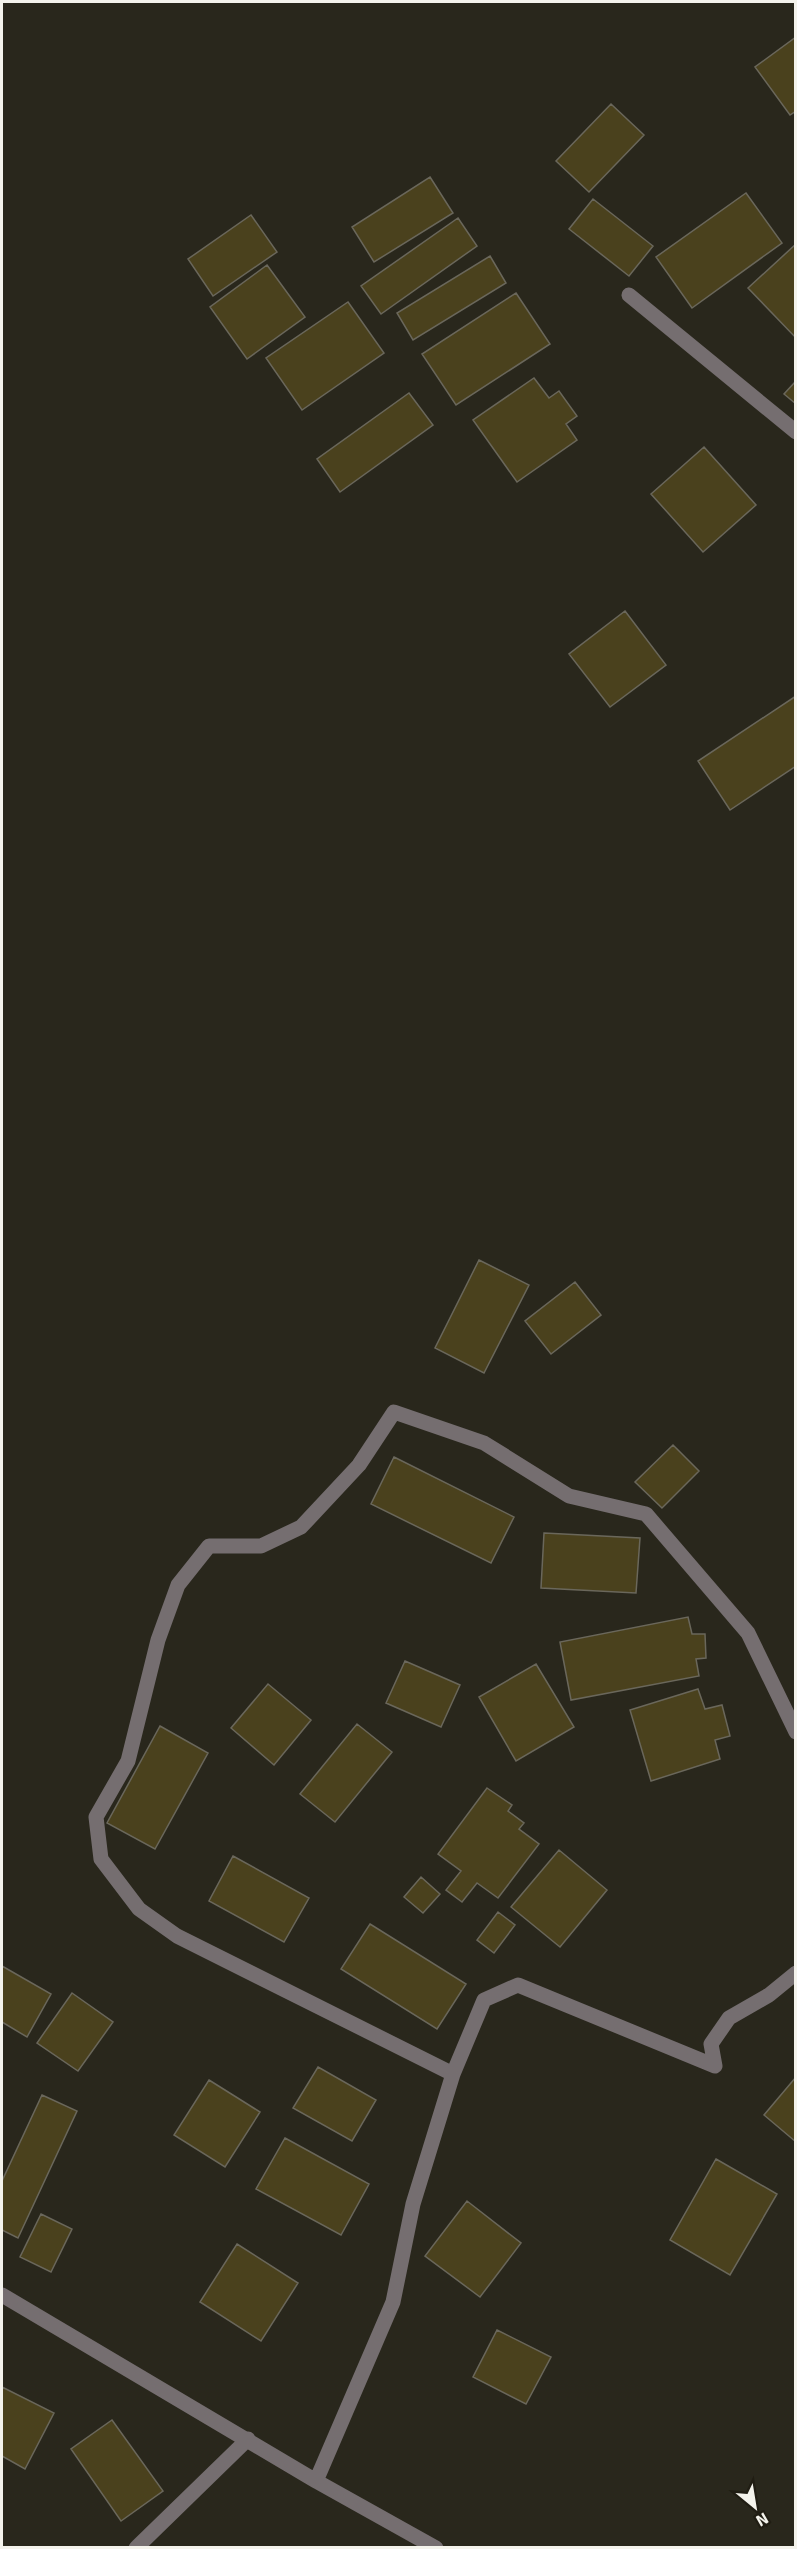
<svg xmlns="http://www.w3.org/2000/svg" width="797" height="2549" viewBox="0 0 797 2549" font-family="Signika,sans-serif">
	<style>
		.building { fill: #4a411d; stroke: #6a675b; stroke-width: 1.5 }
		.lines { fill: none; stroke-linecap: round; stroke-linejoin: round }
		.street { stroke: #756e70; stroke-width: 15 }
	</style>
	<rect width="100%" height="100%" fill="#29271c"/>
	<path class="building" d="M796,37V111L790,115L755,67Z
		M611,104L644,135L589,192L556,161Z
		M430,177L453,213L374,262L352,227Z
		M746,193L782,243L692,308L656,257Z
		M593,199L653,246L629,276L569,229Z
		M251,215L277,252L213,296L188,259Z
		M458,218L477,246L381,314L361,286Z
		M796,244V338L748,288Z
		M490,256L506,283L413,340L397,313Z
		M267,265L305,317L247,359L210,307Z
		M516,293L550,344L456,405L422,354Z
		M348,302L384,353L302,410L266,358Z
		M534,378L549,398L559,391L577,416L566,424L577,440L517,482L473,420Z
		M796,381V404L784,394Z
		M409,393L433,425L340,492L317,459Z
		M704,447L756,505L703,552L651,494Z
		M625,611L666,665L610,707L569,654Z
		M796,696V766L730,810L698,761Z
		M479,1260L529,1285L484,1373L435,1348Z
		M575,1282L601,1315L551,1354L525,1321Z
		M673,1445L699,1471L662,1508L635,1482Z
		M394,1457L514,1517L491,1563L371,1504Z
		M544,1533L640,1538L636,1593L541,1588Z
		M688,1617L692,1634H705L706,1658L696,1659L699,1676L571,1700L560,1642Z
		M405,1661L460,1685L441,1727L386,1703Z
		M536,1664L574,1727L516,1761L479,1697Z
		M268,1684L311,1720L274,1765L231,1728Z
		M698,1689L705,1709L722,1705L730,1736L715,1740L720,1759L651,1781L630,1710Z
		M357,1724L392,1752L335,1822L300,1794Z
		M160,1726L208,1753L155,1849L107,1823Z
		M487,1788L512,1805L508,1811L524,1823L519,1829L539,1844L498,1898L477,1883L462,1902L446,1890L461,1871L438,1854Z
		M559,1850L607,1890L560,1947L511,1907Z
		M233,1856L309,1898L284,1942L209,1901Z
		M421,1877L440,1894L423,1913L404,1897Z
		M498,1912L515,1925L494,1953L477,1940Z
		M370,1924L466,1984L437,2029L341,1969Z
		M2,1966L51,1994L27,2037L2,2022Z
		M72,1993L113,2022L78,2071L37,2043Z
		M318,2067L376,2100L352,2141L293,2108Z
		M796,2077V2142L764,2115Z
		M209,2080L260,2112L225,2167L174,2135Z
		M42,2095L77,2111L18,2238L2,2230V2181Z
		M285,2138L369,2184L341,2235L256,2189Z
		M716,2159L777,2194L730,2275L670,2240Z
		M467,2201L521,2243L480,2297L425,2256Z
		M41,2214L72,2229L51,2272L20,2257Z
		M237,2244L298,2283L261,2341L200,2302Z
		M497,2330L551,2357L526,2404L473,2377Z
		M2,2387L54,2413L25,2469L2,2456Z
		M112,2420L163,2491L121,2521L71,2449Z"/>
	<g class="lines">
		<path class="street" d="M629,295L796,432
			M715,2066L711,2044L729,2018L769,1995L796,1973
			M453,2074L177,1936L139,1909L101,1859L96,1817L128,1761L158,1640L178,1585L209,1546H261L301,1527L359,1465L394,1412L484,1443L569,1496L646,1514L748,1633L796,1732
			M2,2295L316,2481L436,2548
			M316,2481L393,2302L413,2204L453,2074L484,2000L518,1985L715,2066
			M136,2548L248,2439"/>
	</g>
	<rect width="797" height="2549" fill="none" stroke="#f4f3ec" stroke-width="6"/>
	<g transform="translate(755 2507) rotate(150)" stroke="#201d13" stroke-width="4.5" paint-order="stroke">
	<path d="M0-4.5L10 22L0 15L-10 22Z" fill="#f4f3ec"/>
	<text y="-9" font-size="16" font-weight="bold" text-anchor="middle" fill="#f4f3ec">N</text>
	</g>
</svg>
